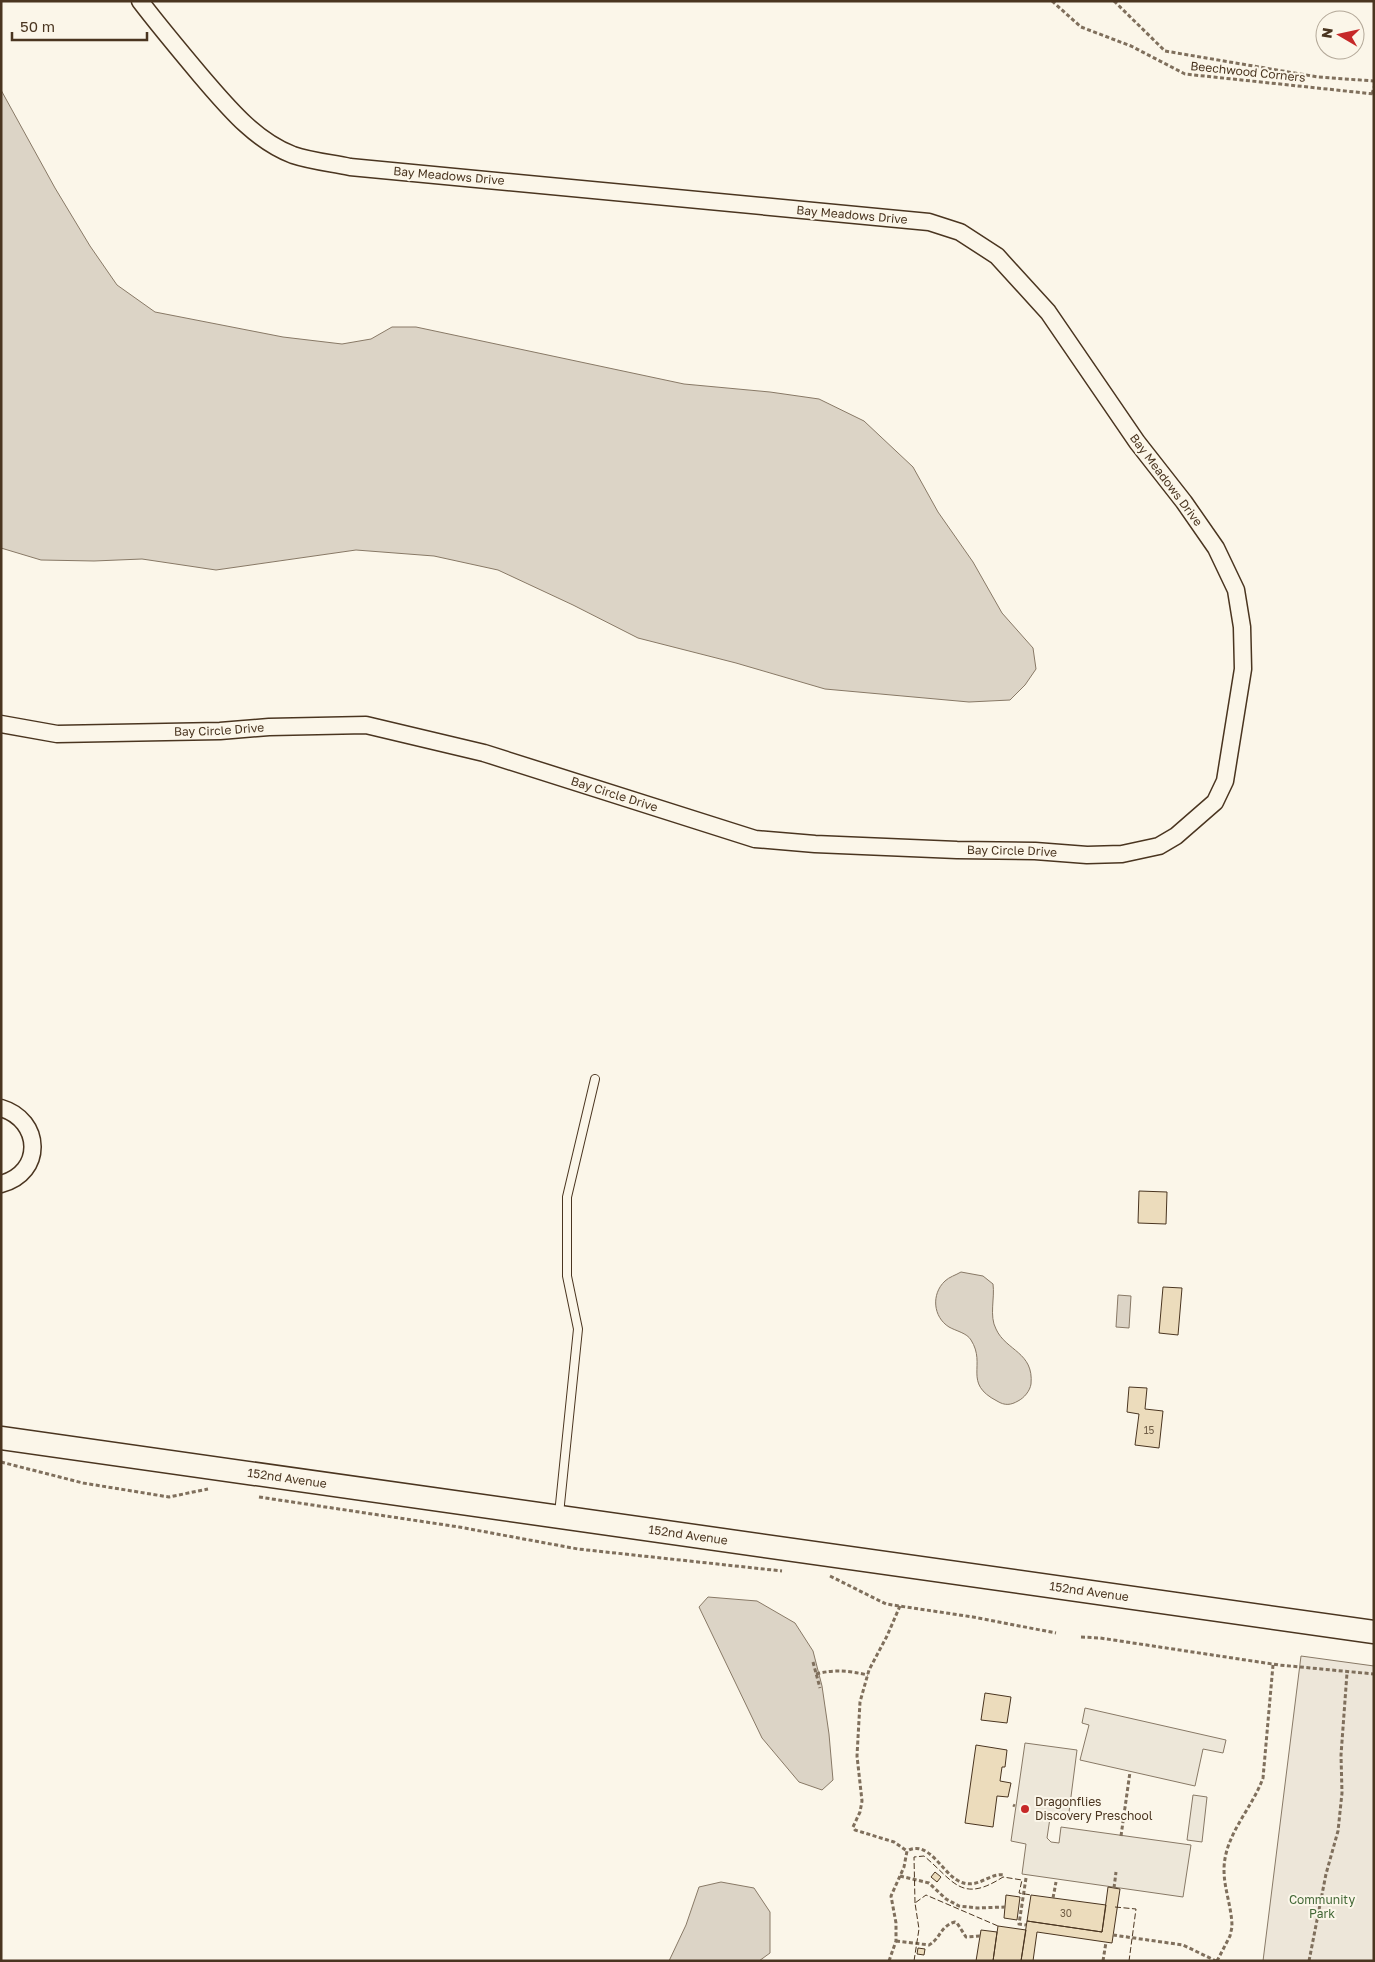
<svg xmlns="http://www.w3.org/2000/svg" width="1375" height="1962" viewBox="0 0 1375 1962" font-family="'Golos Text',sans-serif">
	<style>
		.green { fill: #ede6d9; stroke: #887966 }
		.parking { fill: #ede7d9; stroke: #887966 }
		.water { fill: #dcd4c6; stroke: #887966 }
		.building { fill: #ecdcbc; stroke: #4a3520 }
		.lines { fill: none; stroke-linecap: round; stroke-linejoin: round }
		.lane-casing { stroke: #4a3520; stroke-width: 10 }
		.street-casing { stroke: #4a3520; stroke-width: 19 }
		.secondary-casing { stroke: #4a3520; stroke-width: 25 }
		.path { stroke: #7f6f5c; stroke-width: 3; stroke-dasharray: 4 2.5; stroke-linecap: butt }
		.lane { stroke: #fbf6e9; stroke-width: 8 }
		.street { stroke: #fbf6e9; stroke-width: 16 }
		.secondary { stroke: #fbf6e9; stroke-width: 22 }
		.fence { stroke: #4a3520; stroke-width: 1; stroke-dasharray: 6 2.5; stroke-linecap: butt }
		.poi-dot { fill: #c62828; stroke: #fbf6e9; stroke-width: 2 }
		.labels { text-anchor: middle; stroke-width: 4; stroke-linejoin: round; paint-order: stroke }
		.number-label { font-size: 10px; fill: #725f47 }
		.street-label { font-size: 12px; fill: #4a3520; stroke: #fbf6e9 }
		.poi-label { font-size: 12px; fill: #4a3520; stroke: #fbf6e9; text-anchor: start }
		.park-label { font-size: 12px; fill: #436837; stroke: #fbf6e9 }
	</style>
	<rect width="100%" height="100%" fill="#fbf6e9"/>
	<path class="green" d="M1301,1656L1374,1666V1961H1263Z"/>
	<path class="parking" d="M1085,1708L1226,1740L1223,1753L1203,1749L1195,1786L1080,1760L1089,1725L1082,1723Z
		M1025,1743L1077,1750L1068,1820L1050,1818L1047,1838L1051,1842L1059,1843L1061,1827L1191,1845L1183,1897L1022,1874L1026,1844L1011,1841Z
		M1193,1795L1207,1797L1202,1842L1187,1840Z"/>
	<path class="water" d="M1,90L55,188L90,246L117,285L155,312L283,337L342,344L371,339L392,327H416L684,384L770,392L819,399L864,421L913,467L938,512L973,562L1002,613L1033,648L1036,669L1025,685L1010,700L969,702L825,689L736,663L638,638L573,605L498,570L434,556L356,550L216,570L142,559L94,561L41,560L1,548Z
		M961,1272L983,1276L993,1284C995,1298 989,1316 996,1329C1006,1351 1034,1352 1031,1384C1030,1391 1024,1398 1018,1401C1011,1405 1005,1406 997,1401C962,1383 987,1365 971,1340C967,1333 956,1331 949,1327C933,1317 931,1294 945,1281C949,1277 956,1275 961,1272Z
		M1118,1295L1131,1296L1129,1328L1116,1327Z
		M708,1597L757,1601L795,1623L813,1651L822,1686L829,1734L833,1780L822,1790L799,1782L762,1738L699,1607Z
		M721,1882L754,1888L770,1912V1953L759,1961H669L686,1925L699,1887Z"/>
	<path class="building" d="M1139,1191L1167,1192L1166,1224L1138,1223Z
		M1163,1287L1182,1288L1178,1335L1159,1333Z
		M1129,1387L1147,1388L1145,1409L1163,1411L1159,1448L1135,1445L1139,1414L1127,1412Z
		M985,1693L1011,1697L1007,1723L981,1720Z
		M976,1745L1007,1750L1005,1767H1002L1000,1781L1011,1783L1008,1797L997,1796L993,1827L965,1823Z
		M935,1872L941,1877L937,1882L931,1877Z
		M1108,1887L1120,1889L1112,1943L1037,1932L1033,1961H1021L1027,1921L1102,1932Z
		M1006,1895L1020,1897L1017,1920L1004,1918Z
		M1031,1895L1106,1905L1102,1932L1027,1921Z
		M998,1926L1026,1930L1021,1961H993Z
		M981,1930L997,1932L993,1961H976Z
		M918,1948L925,1949L924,1955L917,1954Z"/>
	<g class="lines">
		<defs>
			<path id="lane" d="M559,1514L578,1329L567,1276V1197L595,1079"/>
			<g id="street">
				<path id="s1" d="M1,724L57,734L220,731L269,727L366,725L484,753L755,839L815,844L957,850L1035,851L1087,855L1122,854L1159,846L1176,836L1215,802L1225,781L1243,669L1242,627L1236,590L1216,548L1184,502L1137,442L1048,312L997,256L960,232L929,222L350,167C331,163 311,161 293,155C254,140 227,106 201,76C180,51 159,26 140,1"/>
				<path d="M1,1108C42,1120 44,1173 1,1184"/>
			</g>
			<g id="secondary">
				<path id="s2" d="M1,1438L1374,1632"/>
			</g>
		</defs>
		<use href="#lane" class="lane-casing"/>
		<use href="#street" class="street-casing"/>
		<use href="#secondary" class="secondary-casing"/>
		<path class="path" d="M1052,1L1081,27L1131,46L1185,74L1374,94
			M1114,1L1165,51L1318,77L1374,81
			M1372,94L1374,87
			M1,1462L83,1483L169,1497L208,1489
			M259,1497L459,1527L578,1549L782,1571
			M830,1576L886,1604L973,1617L1056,1633
			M900,1606L887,1636L869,1670L860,1702L857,1756L862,1801L860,1812L853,1827L855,1830L894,1842L907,1851
			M1081,1637L1100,1638L1279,1665L1374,1674
			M813,1662L820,1688
			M816,1674C835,1669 849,1671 868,1675
			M1013,1805L1015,1806
			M1121,1836L1130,1772
			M900,1876L929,1883L946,1899L959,1906L977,1908L1005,1907
			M1026,1878L1019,1924L1026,1925
			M1114,1888L1116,1872
			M1053,1898L1056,1882
			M1113,1935L1183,1945L1216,1961
			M896,1941L929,1945C941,1938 940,1926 955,1922L957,1923L966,1937L980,1936
			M889,1961L896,1941V1923L891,1896L904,1867L907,1851C928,1839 942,1872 957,1880C977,1892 988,1872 1005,1875
			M1103,1961L1106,1942
			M1217,1961L1230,1936L1232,1927C1232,1908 1224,1889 1224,1870C1224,1835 1252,1809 1263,1778L1273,1665
			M1309,1961L1326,1874L1338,1831L1342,1793L1341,1755L1347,1673"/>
		<use href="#lane" class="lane"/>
		<use href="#street" class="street"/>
		<use href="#secondary" class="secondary"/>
		<path class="fence" d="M915,1903L914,1857L924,1856C954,1881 961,1904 1003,1877L1022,1880L1019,1893L1031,1895
			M1115,1907L1136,1909L1129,1961
			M914,1961L919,1929L915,1903L926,1895L998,1926"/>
	</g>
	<circle class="poi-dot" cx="1025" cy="1809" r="5"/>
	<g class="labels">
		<g class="number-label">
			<text x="1149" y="1434">15</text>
			<text x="1066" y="1917">30</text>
		</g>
		<g class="street-label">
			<text transform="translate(1248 72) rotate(6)" y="4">Beechwood Corners</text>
			<text transform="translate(449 176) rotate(5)" y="4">Bay Meadows Drive</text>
			<text transform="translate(852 215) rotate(5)" y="4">Bay Meadows Drive</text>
			<text transform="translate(1166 480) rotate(53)" y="4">Bay Meadows Drive</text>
			<text dy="4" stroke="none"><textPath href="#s1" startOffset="219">Bay Circle Drive</textPath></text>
			<text dy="4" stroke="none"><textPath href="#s1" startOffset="624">Bay Circle Drive</textPath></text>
			<text dy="4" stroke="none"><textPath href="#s1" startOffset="1029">Bay Circle Drive</textPath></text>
			<text dy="4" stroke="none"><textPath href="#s2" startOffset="289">152nd Avenue</textPath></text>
			<text dy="4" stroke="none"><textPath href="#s2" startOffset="694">152nd Avenue</textPath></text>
			<text dy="4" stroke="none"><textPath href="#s2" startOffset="1099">152nd Avenue</textPath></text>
		</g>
		<g class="poi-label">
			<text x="1035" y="1806">Dragonflies<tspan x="1035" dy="14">Discovery Preschool</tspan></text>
		</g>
		<g class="park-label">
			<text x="1322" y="1904">Community<tspan x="1322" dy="14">Park</tspan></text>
		</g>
	</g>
	<rect width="1375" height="1962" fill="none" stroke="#4a3520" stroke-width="5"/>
	<g transform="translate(1340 35) rotate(279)"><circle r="24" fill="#fbf6e9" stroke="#b4a999"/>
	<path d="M0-4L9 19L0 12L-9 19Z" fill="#c62828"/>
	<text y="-8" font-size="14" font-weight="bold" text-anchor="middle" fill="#4a3520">N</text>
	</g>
	<path d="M12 32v8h135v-8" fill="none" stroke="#4a3520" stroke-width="2.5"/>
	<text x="20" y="32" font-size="15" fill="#4a3520" stroke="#fbf6e9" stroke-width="4" paint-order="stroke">50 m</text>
</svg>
